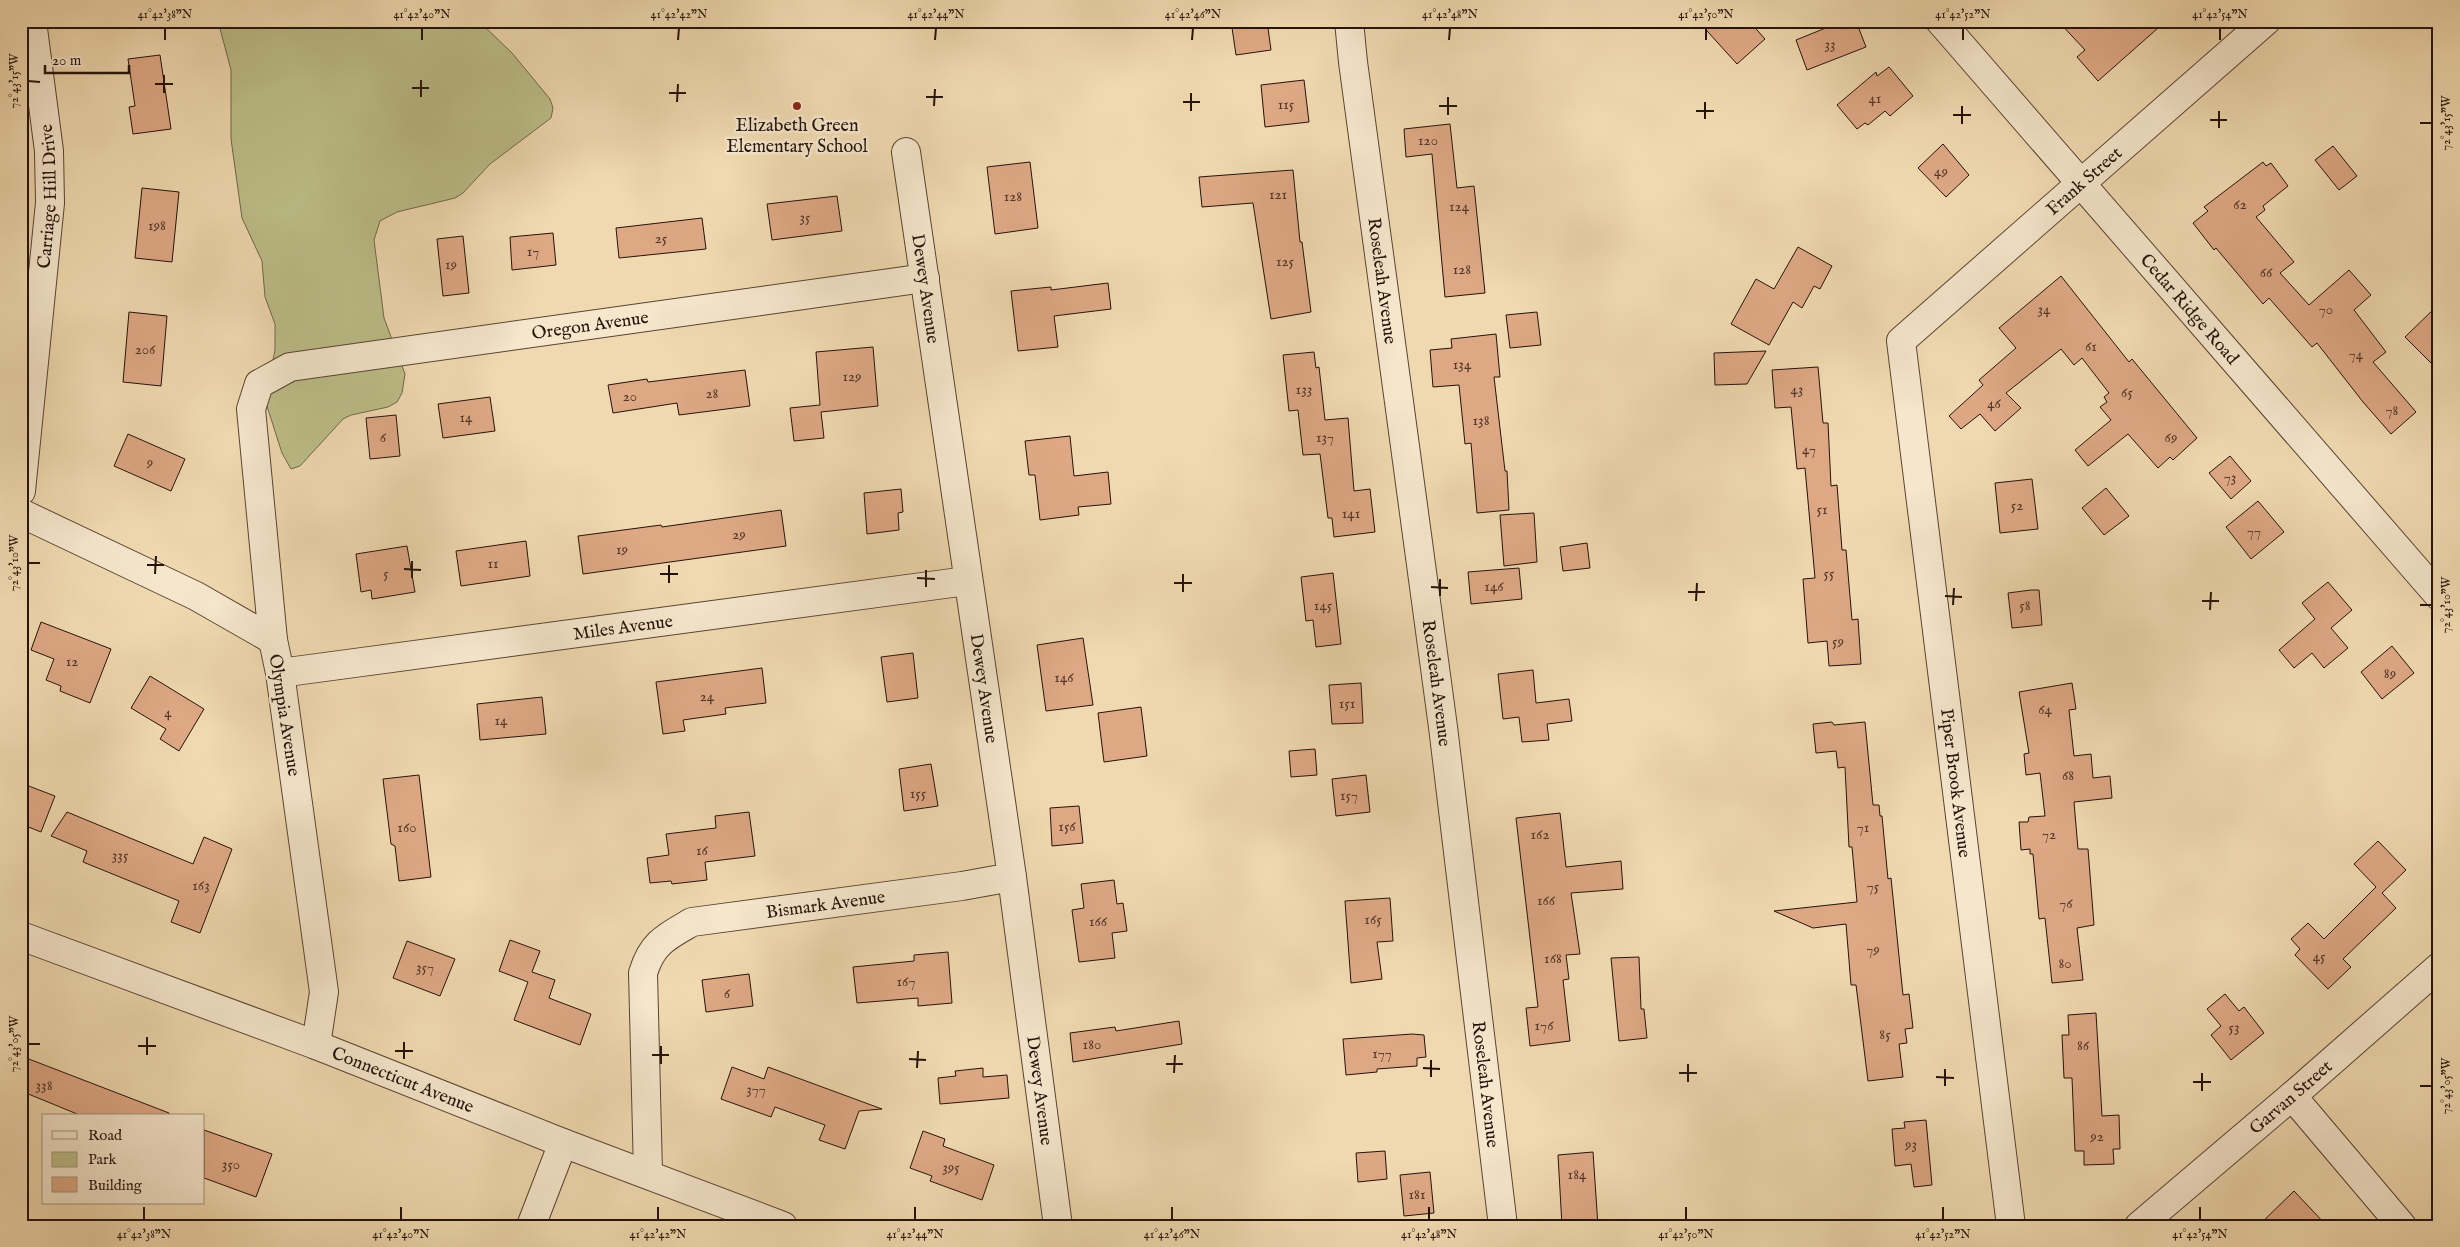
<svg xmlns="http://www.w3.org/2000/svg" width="2460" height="1247" viewBox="0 0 2460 1247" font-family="'IM FELL English',serif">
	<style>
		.green { fill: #bcbe89; stroke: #70684a }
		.building { fill: #dea885; stroke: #25130b }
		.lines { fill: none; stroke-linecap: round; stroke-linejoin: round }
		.street-casing { stroke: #584434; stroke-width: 30 }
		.street { stroke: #f5e6cc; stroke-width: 28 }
		.ticks { fill: none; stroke: #25130b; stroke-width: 2 }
		.poi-dot { fill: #8f2418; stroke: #f5e6cc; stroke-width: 2 }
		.labels { text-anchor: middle; stroke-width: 5; stroke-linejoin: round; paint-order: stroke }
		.number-label { font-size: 15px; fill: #53382a }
		.poi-label { font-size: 18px; fill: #25130b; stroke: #f5e6cc }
		.street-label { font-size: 18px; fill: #25130b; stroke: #f5e6cc }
		.neatline { fill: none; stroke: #25130b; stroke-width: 2 }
		.ticks-label { font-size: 12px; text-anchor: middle; fill: #25130b }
	</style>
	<rect width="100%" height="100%" fill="#f0d9b0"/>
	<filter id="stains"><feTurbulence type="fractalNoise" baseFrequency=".004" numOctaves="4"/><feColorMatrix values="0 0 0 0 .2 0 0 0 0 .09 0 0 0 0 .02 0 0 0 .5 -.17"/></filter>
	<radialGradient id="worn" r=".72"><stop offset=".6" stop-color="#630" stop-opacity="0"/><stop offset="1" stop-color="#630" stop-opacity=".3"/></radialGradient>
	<path class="green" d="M218,21H483V25L512,53L550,99L553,108L551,118L490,164L463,193L455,198L397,212L380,221L374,240L384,318L405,374L402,393L397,402L388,407L351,415L343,419L300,466L291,469L282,453L265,400L275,350V324L265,297L262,261L242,218L231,139V70Z"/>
	<path class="building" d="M1231,21H1267L1271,50L1236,55Z
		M1698,21H1749L1765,39L1737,64Z
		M1843,21H1856L1866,47L1807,70L1796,40Z
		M2058,21H2166L2098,81L2077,57L2085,50Z
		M160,55L171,129L133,134L129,107L135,106L128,59Z
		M1889,67L1913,96L1890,116L1885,111L1868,125L1865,123L1857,129L1837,105L1876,72L1877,76Z
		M1304,80L1309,122L1265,127L1261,85Z
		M1450,124L1457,188L1474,186L1485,293L1445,297L1432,154L1406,157L1404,129Z
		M1943,144L1969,175L1946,197L1918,168Z
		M2333,146L2357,176L2339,190L2315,160Z
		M1030,162L1038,228L995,234L987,167Z
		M2263,162L2266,166L2271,163L2288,186L2263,206L2265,210L2256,217L2294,262L2280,273L2309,305L2349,270L2371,295L2354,310L2386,352L2373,362L2416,412L2391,434L2363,402L2317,343L2312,347L2269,298L2263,304L2216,248L2214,250L2193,223L2208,211L2204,207Z
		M1293,170L1300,242H1302L1311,312L1271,319L1253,203L1202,207L1199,177Z
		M142,188L179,192L172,262L135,258Z
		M837,196L842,231L772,240L767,204Z
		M702,218L706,249L619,258L616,228Z
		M553,233L556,265L512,270L510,237Z
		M463,236L469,293L443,296L437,239Z
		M1798,247L1832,266L1820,289L1814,286L1802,308L1793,302L1769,345L1731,324L1756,279L1774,289Z
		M2061,276L2129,362L2132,359L2197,438L2173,460L2170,457L2158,468L2128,434L2088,466L2075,450L2111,420L2100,407L2107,402L2104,397L2109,393L2082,358L2074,365L2061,349L2006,393L2021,408L1995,431L1980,414L1961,429L1949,416L1983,385L1979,380L2016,348L1999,328Z
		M1108,283L1111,309L1054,316L1058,347L1018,351L1011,291L1051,287V290Z
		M2439,304V371L2405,337Z
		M129,312L167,316L161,386L123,382Z
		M1537,312L1541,345L1510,348L1506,315Z
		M1496,334L1500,377H1494L1505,471H1507L1509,510L1477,513L1471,443L1465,444L1459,385L1433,387L1430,350L1452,348L1451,339Z
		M873,347L878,406L821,412L824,438L794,441L790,408L820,405L816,352Z
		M1766,351L1747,384L1715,385L1714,353Z
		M1314,352L1316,368L1319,367L1325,420L1348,418L1354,491L1370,489L1375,532L1334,537L1332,518H1328L1320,454L1303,455L1298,410L1289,411L1283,355Z
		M1818,367L1823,423H1828L1831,486L1837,485L1842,550H1846L1852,620L1858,619L1861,664L1829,666L1827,641L1808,643L1803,579L1815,578L1805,468L1797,469L1791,407L1775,408L1772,370Z
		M745,370L750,406L679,415L677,403L613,413L608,385L647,379L648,382Z
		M490,397L495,431L443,438L438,404Z
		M396,415L400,456L370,459L366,418Z
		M128,434L185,459L171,491L114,466Z
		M1070,436L1074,476L1108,472L1111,504L1078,507L1079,515L1040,520L1035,475H1029L1025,441Z
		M2230,456L2251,481L2231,499L2209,473Z
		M2032,479L2038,529L2000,533L1995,483Z
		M2106,488L2129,516L2104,535L2082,508Z
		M901,489L903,512L898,513L899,530L867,534L864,493Z
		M2258,501L2284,532L2251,559L2226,527Z
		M781,510L786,546L583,574L578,536L661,525L662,527Z
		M1534,513L1537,562L1504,566L1500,515Z
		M526,541L530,576L461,586L456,551Z
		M1587,543L1590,568L1563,571L1560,547Z
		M407,546L415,592L372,599L371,590L361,592L356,554Z
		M1519,568L1522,599L1471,604L1468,572Z
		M1333,573L1341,644L1316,647L1313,620L1306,621L1301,577Z
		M2328,582L2352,610L2331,628L2348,648L2324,668L2312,653L2294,668L2279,650L2315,619L2302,603Z
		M2031,590H2039L2042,625L2012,628L2008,593Z
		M41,622L111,649L90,703L60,691L61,686L46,680L54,659L31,650Z
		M1083,638L1093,705L1046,711L1037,645Z
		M2392,646L2414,673L2382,699L2361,672Z
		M913,653L918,698L887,702L881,657Z
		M762,668L766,703L725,708L726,714L683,720L685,731L663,734L656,682Z
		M1533,670L1536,703L1569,699L1572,721L1547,724L1549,740L1522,742L1519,717L1503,719L1498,674Z
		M150,676L204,709L179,751L160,739L166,729L131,708Z
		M1361,683L1363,723L1332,724L1329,685Z
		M2072,683L2076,709L2069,710L2074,756L2091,754L2093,778L2110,776L2112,798L2074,802L2078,849H2088L2094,925L2077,928L2083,980L2052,983L2045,918L2039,919L2033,854H2030V849L2021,850L2019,822H2028L2029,817L2045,816L2040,773L2026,775L2024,754L2029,753L2019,692Z
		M542,697L546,734L480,740L477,704Z
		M1141,707L1147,756L1104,762L1098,713Z
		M1832,722L1834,725L1865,722L1873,805H1879L1880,816H1882L1888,879L1891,878L1903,995L1909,994L1913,1028L1905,1029L1907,1043L1899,1044L1903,1077L1868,1081L1856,985H1851L1846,924L1813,928L1774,911L1857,902L1852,847H1849L1845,767L1838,768L1836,751L1816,753L1813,724Z
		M1315,749L1317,775L1291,777L1289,751Z
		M931,764L938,806L904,811L899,769Z
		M419,775L431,877L399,881L395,846L391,844L383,779Z
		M1366,775L1370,812L1336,816L1332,779Z
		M26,785L55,796L41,832L21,824V796Z
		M1079,806L1083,843L1052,846L1050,808Z
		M67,812L193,864L204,837L232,849L200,933L171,922L179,901L83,862L87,851L51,836Z
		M749,812L755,856L705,862L707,880L672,884L671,881L650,883L647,858L669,855L666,834L716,828L715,816Z
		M1560,813L1566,867L1621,861L1623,889L1571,893L1580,954L1566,955L1569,979L1563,980L1570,1041L1530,1046L1526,1008L1538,1007L1516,818Z
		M2378,841L2406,870L2382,893L2396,908L2343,959L2351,967L2328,989L2295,955L2300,949L2291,939L2308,923L2324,939L2376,887L2354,864Z
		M1114,880L1117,904L1123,903L1127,931L1112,933L1115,958L1079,962L1072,910L1084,908L1081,884Z
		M1390,898L1393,941L1377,942L1382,979L1351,983L1345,901Z
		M510,940L540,951L532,972L555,980L549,998L591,1014L580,1045L514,1020L528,982L499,971Z
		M407,941L455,959L440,996L393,978Z
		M948,952L952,1003L918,1006V998L857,1003L853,967L914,961V955Z
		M1639,957L1641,1009H1644L1647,1038L1619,1041L1611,958Z
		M749,974L753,1006L706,1012L702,980Z
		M2225,994L2239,1011L2244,1007L2264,1033L2231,1060L2211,1035L2221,1026L2207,1009Z
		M2096,1013L2102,1116L2119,1115L2120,1149H2113L2114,1164L2084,1165V1151H2075L2072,1078H2064L2062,1035H2069L2068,1015Z
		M1179,1021L1182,1044L1073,1062L1070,1033L1115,1027L1116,1031Z
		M1412,1034L1424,1035L1426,1057L1417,1058V1066L1377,1069V1072L1346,1075L1343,1039Z
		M21,1056L169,1113V1116H82L21,1091Z
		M732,1067L764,1079L768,1067L882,1109L859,1111L845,1149L819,1140L825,1125L775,1107L771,1117L721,1099Z
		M983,1068V1077L1007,1075L1009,1098L940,1104L938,1078L956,1076L955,1071Z
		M1926,1120L1932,1185L1914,1187L1911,1164L1895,1166L1892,1129L1905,1128L1904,1122Z
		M204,1130L272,1154L256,1197L204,1178Z
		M923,1131L945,1139L943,1146L994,1165L982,1200L930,1181L932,1176L910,1168Z
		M1385,1151L1387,1179L1358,1182L1356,1153Z
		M1593,1152L1598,1226H1562L1558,1155Z
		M1430,1172L1434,1213L1404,1216L1400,1175Z
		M2294,1191L2327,1226H2258Z"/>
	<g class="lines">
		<defs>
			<g id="street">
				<path id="s1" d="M1349,21L1353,62L1443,727L1503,1226"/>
				<path id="s2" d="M1940,21L2439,596"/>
				<path id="s3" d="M906,152L1012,877L1058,1226"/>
				<path id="s4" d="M21,491L50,203L49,151L32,21"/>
				<path d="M21,513L196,596L273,640"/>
				<path id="s5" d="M280,673L967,581"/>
				<path id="s6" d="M21,936L316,1045L563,1143L783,1226"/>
				<path id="s7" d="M316,1045L324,992L280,673L273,640L251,409L259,384L290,367L925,278"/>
				<path d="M2292,1096L2402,1226"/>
				<path id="s8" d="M648,1173L643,973C652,943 666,937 692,922L962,886L1012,877"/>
				<path d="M531,1226L563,1143"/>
				<path id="s9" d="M2011,1226L1901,341L2266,21"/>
				<path id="s10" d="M2139,1226L2292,1096L2439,967"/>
			</g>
		</defs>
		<use href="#street" class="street-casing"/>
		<use href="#street" class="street"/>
	</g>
	<path class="ticks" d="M165,40V28M422,40V28M678,40L679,28M935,40L936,28M1192,40L1193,28M1449,40L1450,28M1706,40V28M1963,40V28M2220,40V28M28,81L40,82M155,84H173M412,88H429M164,93V75M669,93H686M421,97V80M926,97H943M677,102L678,84M1183,102H1200M934,106L935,89M1439,106H1457M1191,111V93M1696,111H1714M1448,115V97M1953,115H1971M1705,119V102M2210,120H2227M2420,123H2432M1962,124V106M2219,128V111M28,563H40M147,565H164M404,569L421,570M155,574L156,556M660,574H678M412,578V561M917,578L935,579M669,583V565M1174,583H1192M926,587V570M1431,587L1448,588M1183,592V574M1688,592H1705M1440,596V579M1945,596L1962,597M1696,601L1697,583M2202,601H2219M1953,605L1954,588M2420,605H2432M2210,610L2211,592M28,1044H40M138,1046H156M395,1051H413M147,1055V1037M652,1055H669M404,1059V1042M909,1059L926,1060M661,1064V1046M1166,1064H1183M917,1068L918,1051M1423,1068L1440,1069M1174,1073L1175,1055M1679,1073H1697M1431,1077V1060M1936,1077L1954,1078M1688,1082V1064M2193,1082H2211M1945,1086V1069M2420,1086H2432M2202,1091V1073M144,1220V1207M401,1220V1207M658,1220V1207M915,1220V1207M1172,1220V1207M1429,1220V1207M1686,1220V1207M1943,1220V1207M2200,1220V1207"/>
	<circle class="poi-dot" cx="797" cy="106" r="5"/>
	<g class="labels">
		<g class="number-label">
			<text x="1830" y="49">33</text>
			<text x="1875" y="103">41</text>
			<text x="1286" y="109">115</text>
			<text x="1428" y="145">120</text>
			<text x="1941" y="176">49</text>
			<text x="1278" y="199">121</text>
			<text x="1013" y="201">128</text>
			<text x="2240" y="209">62</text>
			<text x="1459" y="211">124</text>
			<text x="805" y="222">35</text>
			<text x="157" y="230">198</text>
			<text x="661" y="243">25</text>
			<text x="533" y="256">17</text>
			<text x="1285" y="266">125</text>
			<text x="451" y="269">19</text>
			<text x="1462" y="274">128</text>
			<text x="2266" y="277">66</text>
			<text x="2044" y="314">34</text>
			<text x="2326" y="314">70</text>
			<text x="2091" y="351">61</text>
			<text x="145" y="354">206</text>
			<text x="2356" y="359">74</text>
			<text x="1462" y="369">134</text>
			<text x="852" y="381">129</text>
			<text x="1304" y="394">133</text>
			<text x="1797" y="394">43</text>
			<text x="2127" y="397">65</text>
			<text x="712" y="398">28</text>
			<text x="630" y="401">20</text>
			<text x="1994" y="408">46</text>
			<text x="2392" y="415">78</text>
			<text x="466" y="422">14</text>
			<text x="1481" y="425">138</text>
			<text x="383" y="442">6</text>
			<text x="1325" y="442">137</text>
			<text x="2171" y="442">69</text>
			<text x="1809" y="454">47</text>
			<text x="150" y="467">9</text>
			<text x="2230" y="482">73</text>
			<text x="2017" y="510">52</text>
			<text x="1822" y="514">51</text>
			<text x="1351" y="518">141</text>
			<text x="2254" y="536">77</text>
			<text x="739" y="539">29</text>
			<text x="622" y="554">19</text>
			<text x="493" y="568">11</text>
			<text x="386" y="578">5</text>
			<text x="1829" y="578">55</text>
			<text x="1494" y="591">146</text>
			<text x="1323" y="610">145</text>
			<text x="2025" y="610">58</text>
			<text x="1838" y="646">59</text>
			<text x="72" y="666">12</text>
			<text x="2390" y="678">89</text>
			<text x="1064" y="682">146</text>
			<text x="707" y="701">24</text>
			<text x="1347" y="708">151</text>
			<text x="2045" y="714">64</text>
			<text x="168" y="717">4</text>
			<text x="501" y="725">14</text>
			<text x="2068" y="780">68</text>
			<text x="918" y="798">155</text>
			<text x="1349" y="800">157</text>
			<text x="1067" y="831">156</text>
			<text x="407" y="832">160</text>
			<text x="1863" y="832">71</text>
			<text x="1540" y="839">162</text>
			<text x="2049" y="839">72</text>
			<text x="702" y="855">16</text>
			<text x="120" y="860">335</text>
			<text x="201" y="890">163</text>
			<text x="1873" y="891">75</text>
			<text x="1546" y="905">166</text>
			<text x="2066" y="908">76</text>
			<text x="1373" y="924">165</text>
			<text x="1098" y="926">166</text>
			<text x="1873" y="954">79</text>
			<text x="2319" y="961">45</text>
			<text x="1553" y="963">168</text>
			<text x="2065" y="968">80</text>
			<text x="425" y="972">357</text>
			<text x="906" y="986">167</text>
			<text x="727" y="998">6</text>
			<text x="1544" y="1030">176</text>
			<text x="2234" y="1032">53</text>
			<text x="1885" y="1039">85</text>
			<text x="1092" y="1049">180</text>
			<text x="2083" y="1050">86</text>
			<text x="1382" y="1058">177</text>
			<text x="44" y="1090">338</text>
			<text x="756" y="1094">377</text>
			<text x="2097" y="1141">92</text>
			<text x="1911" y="1149">93</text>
			<text x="231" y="1169">350</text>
			<text x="951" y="1172">395</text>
			<text x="1577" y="1179">184</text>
			<text x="1417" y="1199">181</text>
		</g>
		<g class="poi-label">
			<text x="797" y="131">Elizabeth Green<tspan x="797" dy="21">Elementary School</tspan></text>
		</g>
		<g class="street-label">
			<text dy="6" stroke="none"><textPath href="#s9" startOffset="1135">Frank Street</textPath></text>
			<text dy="6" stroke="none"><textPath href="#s4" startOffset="296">Carriage Hill Drive</textPath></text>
			<text dy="6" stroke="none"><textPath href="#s1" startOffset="262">Roseleah Avenue</textPath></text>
			<text dy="6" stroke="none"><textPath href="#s3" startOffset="138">Dewey Avenue</textPath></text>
			<text dy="6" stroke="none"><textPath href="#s2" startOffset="381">Cedar Ridge Road</textPath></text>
			<text dy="6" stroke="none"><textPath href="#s7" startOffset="1006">Oregon Avenue</textPath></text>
			<text dy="6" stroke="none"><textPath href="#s5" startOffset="346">Miles Avenue</textPath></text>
			<text dy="6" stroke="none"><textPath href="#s1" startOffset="668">Roseleah Avenue</textPath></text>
			<text dy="6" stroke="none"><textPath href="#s3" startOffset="542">Dewey Avenue</textPath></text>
			<text transform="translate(285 715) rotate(81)" y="6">Olympia Avenue</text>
			<text transform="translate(1956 783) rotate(83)" y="6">Piper Brook Avenue</text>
			<text dy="6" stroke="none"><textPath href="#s8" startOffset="408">Bismark Avenue</textPath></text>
			<text dy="6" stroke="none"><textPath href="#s6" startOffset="408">Connecticut Avenue</textPath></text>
			<text dy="6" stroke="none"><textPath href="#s1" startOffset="1072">Roseleah Avenue</textPath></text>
			<text dy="6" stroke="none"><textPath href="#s3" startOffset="948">Dewey Avenue</textPath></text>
			<text dy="6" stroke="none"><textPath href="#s10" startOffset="199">Garvan Street</textPath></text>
		</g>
	</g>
	<rect width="2460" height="1247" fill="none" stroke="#f0d9b0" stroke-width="55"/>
	<rect x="42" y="1114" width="162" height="90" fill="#f5e6cc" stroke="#a2927f"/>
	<rect x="52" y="1131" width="25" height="8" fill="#f5e6cc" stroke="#a2927f"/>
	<text x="88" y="1140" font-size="15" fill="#25130b">Road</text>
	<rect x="52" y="1152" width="25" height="15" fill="#bcbe89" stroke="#a2927f"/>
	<text x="88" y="1164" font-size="15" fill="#25130b">Park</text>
	<rect x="52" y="1177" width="25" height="15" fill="#dea885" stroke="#a2927f"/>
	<text x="88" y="1190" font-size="15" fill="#25130b">Building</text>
	<path d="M45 65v8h84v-8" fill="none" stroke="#25130b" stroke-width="2.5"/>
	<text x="52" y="65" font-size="15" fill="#25130b" stroke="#f5e6cc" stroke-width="4" paint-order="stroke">20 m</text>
	<rect x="28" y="28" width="2404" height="1192" class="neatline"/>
	<g class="ticks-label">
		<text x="165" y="18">41°42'38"N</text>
		<text x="422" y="18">41°42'40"N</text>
		<text x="679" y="18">41°42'42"N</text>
		<text x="936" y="18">41°42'44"N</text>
		<text x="1193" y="18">41°42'46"N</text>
		<text x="1450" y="18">41°42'48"N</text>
		<text x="1706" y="18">41°42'50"N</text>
		<text x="1963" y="18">41°42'52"N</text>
		<text x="2220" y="18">41°42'54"N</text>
		<text transform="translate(14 81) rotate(-90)" y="4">72°43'15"W</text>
		<text transform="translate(2446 123) rotate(-90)" y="4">72°43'15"W</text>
		<text transform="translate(14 563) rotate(-90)" y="4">72°43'10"W</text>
		<text transform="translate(2446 605) rotate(-90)" y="4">72°43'10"W</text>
		<text transform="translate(14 1044) rotate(-90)" y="4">72°43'05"W</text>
		<text transform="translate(2446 1086) rotate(-90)" y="4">72°43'05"W</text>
		<text x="144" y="1238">41°42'38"N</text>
		<text x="401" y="1238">41°42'40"N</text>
		<text x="658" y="1238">41°42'42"N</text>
		<text x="915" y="1238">41°42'44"N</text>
		<text x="1172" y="1238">41°42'46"N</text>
		<text x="1429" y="1238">41°42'48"N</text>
		<text x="1686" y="1238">41°42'50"N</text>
		<text x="1943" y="1238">41°42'52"N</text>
		<text x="2200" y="1238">41°42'54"N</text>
	</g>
	<rect width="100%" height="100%" filter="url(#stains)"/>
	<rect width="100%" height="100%" fill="url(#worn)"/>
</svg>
